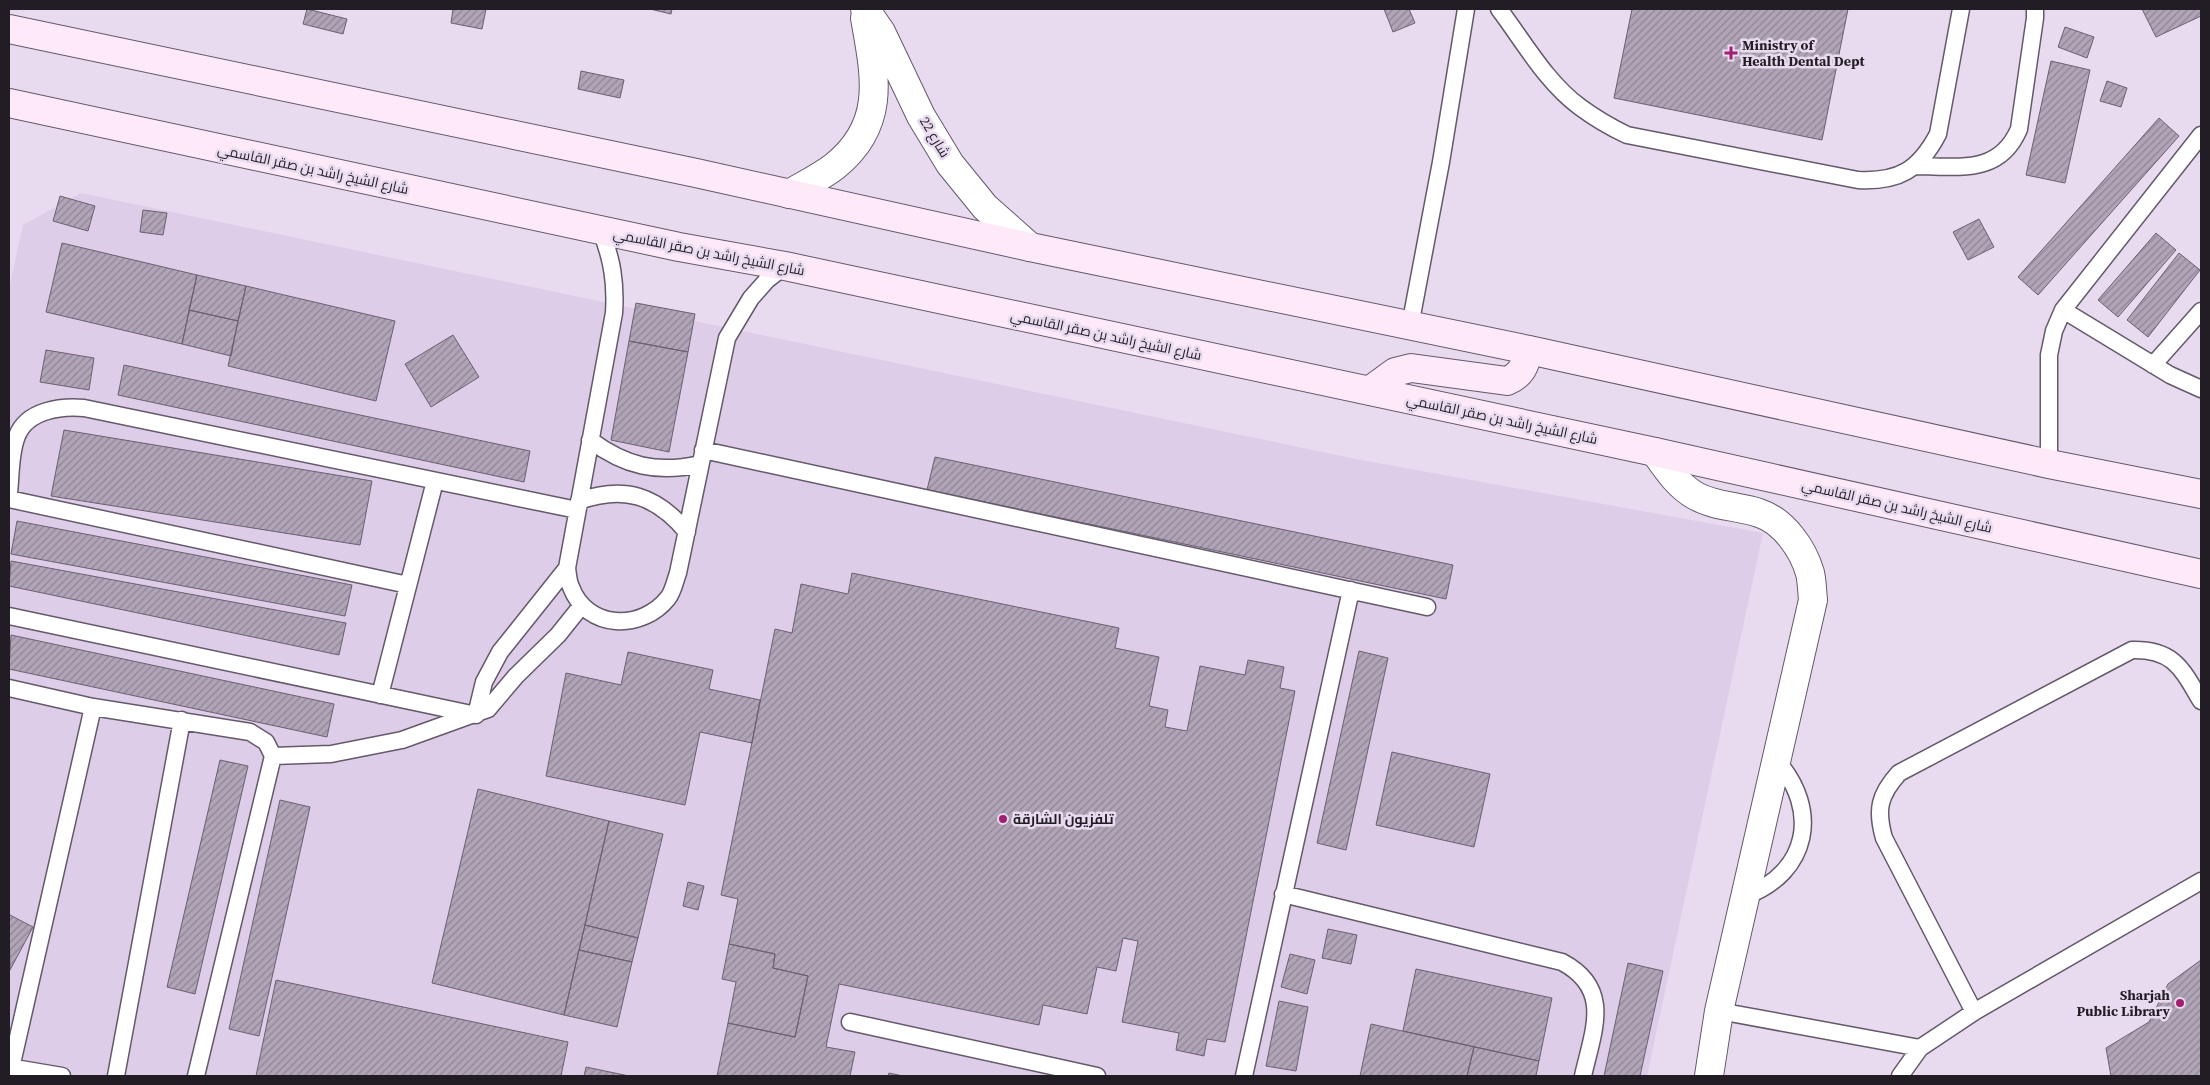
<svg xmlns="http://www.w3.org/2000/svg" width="2210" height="1085" viewBox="0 0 2210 1085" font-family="'Source Serif 4',Cairo,serif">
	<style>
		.built { fill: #decde8 }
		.building { fill: url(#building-hatch); stroke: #6b6071 }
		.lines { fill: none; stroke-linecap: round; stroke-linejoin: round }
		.service-casing { stroke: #64596a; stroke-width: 19 }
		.minor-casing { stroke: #64596a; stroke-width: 30 }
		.secondary-casing { stroke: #64596a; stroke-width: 30 }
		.service { stroke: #fff; stroke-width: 16 }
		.minor { stroke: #fff; stroke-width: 28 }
		.secondary { stroke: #fee9f8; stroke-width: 28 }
		.poi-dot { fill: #a11f6f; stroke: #e8dbef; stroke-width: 2 }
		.labels { text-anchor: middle; stroke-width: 5; stroke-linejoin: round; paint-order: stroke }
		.poi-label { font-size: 14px; font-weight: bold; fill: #221d24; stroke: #e8dbef; text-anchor: start }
		.street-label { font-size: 14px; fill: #221d24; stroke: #e8dbef }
	</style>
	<defs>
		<pattern id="building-hatch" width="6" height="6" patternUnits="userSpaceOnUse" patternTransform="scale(1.25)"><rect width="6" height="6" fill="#b0a4b7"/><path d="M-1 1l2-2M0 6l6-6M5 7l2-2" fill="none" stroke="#8f8595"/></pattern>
	</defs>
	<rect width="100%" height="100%" fill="#e8dbef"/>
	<path class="built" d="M81,193L1356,459L1763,533L1647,1076H9V289L23,225Z"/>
	<path class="building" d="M307,9L347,19L343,34L303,24Z
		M453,9H486L482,29L451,23Z
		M650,9H672L671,14Z
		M1384,9H1409L1415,23L1393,32Z
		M1632,9H1848L1822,140L1614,98Z
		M2142,9H2201V16L2156,37Z
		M2065,27L2094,37L2087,58L2058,47Z
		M2051,61L2090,70L2065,183L2026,175Z
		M581,71L624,80L620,98L578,89Z
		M2107,81L2127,88L2121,107L2100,101Z
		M2159,118L2179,136L2038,295L2018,277Z
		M60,196L95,206L88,231L53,221Z
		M143,210L167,213L163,235L140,232Z
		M1979,219L1994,247L1968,260L1953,232Z
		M2156,233L2176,250L2118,317L2098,300Z
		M62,243L197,275L182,344L46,312Z
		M2179,253L2200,270L2148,337L2127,320Z
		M197,275L246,286L238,321L189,310Z
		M246,286L395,321L376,401L228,366Z
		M636,303L695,314L688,352L629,341Z
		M189,310L238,321L231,356L182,344Z
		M453,335L479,377L431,407L405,364Z
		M629,341L688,352L669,452L611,440Z
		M46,350L94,358L89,390L40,382Z
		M124,365L530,451L524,482L118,395Z
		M64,430L372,481L360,545L51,496Z
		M935,457L1453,565L1446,599L927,490Z
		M17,521L352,585L345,616L11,554Z
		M11,561L346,623L339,655L9,586Z
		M852,573L1119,628L1115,648L1159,657L1149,706L1168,710L1165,727L1187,731L1200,666L1245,675L1248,660L1284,667L1280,688L1295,691L1225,1042L1207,1039L1204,1056L1176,1050L1179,1033L1122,1022L1138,941L1123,938L1116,971L1097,967L1087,1014L1043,1005L1039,1025L839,984L826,1047L855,1052L850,1076H717L728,1023L795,1037L808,976L773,968L775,954L729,944L738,899L721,895L775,629L792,633L801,584L848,594Z
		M11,635L334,704L327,737L9,669Z
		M1359,651L1388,658L1346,850L1317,843Z
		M628,652L713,670L709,689L760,700L752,743L700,732L685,805L546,776L566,673L621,685Z
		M1392,752L1490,774L1474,847L1376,825Z
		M220,760L248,766L195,994L167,987Z
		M478,789L609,821L564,1015L432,983Z
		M280,800L310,807L259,1036L229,1029Z
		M609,821L663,834L638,938L585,925Z
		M688,882L704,886L698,910L683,906Z
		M10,915L33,927L10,970L9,918Z
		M585,925L638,938L632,962L579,950Z
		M1328,929L1357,935L1351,964L1322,958Z
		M729,944L775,954L773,968L808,976L795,1037L728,1023L736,982L722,979Z
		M579,950L632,962L617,1027L564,1015Z
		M1290,954L1315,960L1307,994L1281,987Z
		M2201,960V1076H2111L2106,1048L2149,1022L2168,984Z
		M1628,963L1663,971L1640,1076H1604Z
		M1416,969L1552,998L1539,1061L1403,1031Z
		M276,980L568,1042L561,1076H256Z
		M1279,1001L1308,1007L1296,1071L1266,1066Z
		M1371,1024L1474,1047L1467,1076H1360Z
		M1474,1047L1539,1061L1536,1076H1467Z
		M586,1067L629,1076H584Z
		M889,1073L903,1076H888Z"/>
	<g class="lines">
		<defs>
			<path id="service" d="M1499,9C1524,42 1546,82 1580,107C1595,118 1610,127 1627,135L1858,180C1899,182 1919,170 1938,134L1961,9
				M1915,166C1957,166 1999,176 2019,129L2035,18V9
				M601,231C612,259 616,283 614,313L567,568C568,574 568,581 571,587C587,630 642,631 668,598C673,592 675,581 678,573L727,338L751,298L767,280L785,266
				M2063,310L2170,375L2201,389
				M1410,326L1441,162L1466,9
				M2153,365L2201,311
				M590,440C625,466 657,474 700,464
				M703,450L1427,607
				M2049,464V355L2054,331L2063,310L2201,135
				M9,493C11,475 10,453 17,436C27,410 61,406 84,408L577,510
				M9,499L408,585
				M579,501C624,485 656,495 687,532
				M9,616L476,715
				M9,688L93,707L250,732L266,742L273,756L196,1076
				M380,695L435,481
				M476,715L484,682L500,652L567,568
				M273,756L331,754L402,740L488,709L516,676L558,635L582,605
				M1283,894L1562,962C1613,989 1593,1031 1583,1076
				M1746,896C1809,872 1820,810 1777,761
				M1719,1011L1920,1048
				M1974,1012L1884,838C1876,810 1879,795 1899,773L2132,650C2174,649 2182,669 2201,701
				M850,1022L1097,1076
				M9,1067L62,1076
				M11,1068L93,707
				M116,1076L182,720
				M1244,1076L1351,590
				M1900,1076L1920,1048L1974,1012L2201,881"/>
			<path id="minor" d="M865,9L881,32L921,116L950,164L985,207L1030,247
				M789,194C804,185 821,177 835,166C887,124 875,75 865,18
				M1655,452C1667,469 1678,486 1696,496C1716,507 1739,506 1759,513C1784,521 1803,549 1810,573C1812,581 1812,591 1813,600L1719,1011L1709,1076"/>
			<path id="secondary" d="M9,29L696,173L1030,247L1529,350L2049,464L2201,494
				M9,103L679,247L785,266L1655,452L2201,574
				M1369,391L1395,372L1411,368L1507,381C1522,375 1525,365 1529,350"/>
		</defs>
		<use href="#service" class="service-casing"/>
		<use href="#minor" class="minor-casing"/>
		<use href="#secondary" class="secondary-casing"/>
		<use href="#service" class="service"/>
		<use href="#minor" class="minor"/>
		<use href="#secondary" class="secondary"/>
	</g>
	<g class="poi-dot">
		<path d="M1728.5 45.5h5v5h5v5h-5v5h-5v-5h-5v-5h5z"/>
		<circle cx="1003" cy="819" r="5"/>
		<circle cx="2180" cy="1003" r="5"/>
	</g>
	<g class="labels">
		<g class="poi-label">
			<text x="1742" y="50">Ministry of<tspan x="1742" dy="16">Health Dental Dept</tspan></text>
			<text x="1013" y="824">تلفزيون الشارقة</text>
			<text x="2170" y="1000" text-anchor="end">Sharjah<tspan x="2170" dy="16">Public Library</tspan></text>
		</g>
		<g class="street-label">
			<text transform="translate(935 137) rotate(59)" y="5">شارع 22</text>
			<text transform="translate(313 169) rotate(12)" y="5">شارع الشيخ راشد بن صقر القاسمي</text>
			<text transform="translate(709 252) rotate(11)" y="5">شارع الشيخ راشد بن صقر القاسمي</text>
			<text transform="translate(1106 335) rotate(12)" y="5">شارع الشيخ راشد بن صقر القاسمي</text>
			<text transform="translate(1502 419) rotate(12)" y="5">شارع الشيخ راشد بن صقر القاسمي</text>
			<text transform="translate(1897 506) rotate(13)" y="5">شارع الشيخ راشد بن صقر القاسمي</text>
		</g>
	</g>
	<rect width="2210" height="1085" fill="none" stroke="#221d24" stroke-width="20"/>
</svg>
